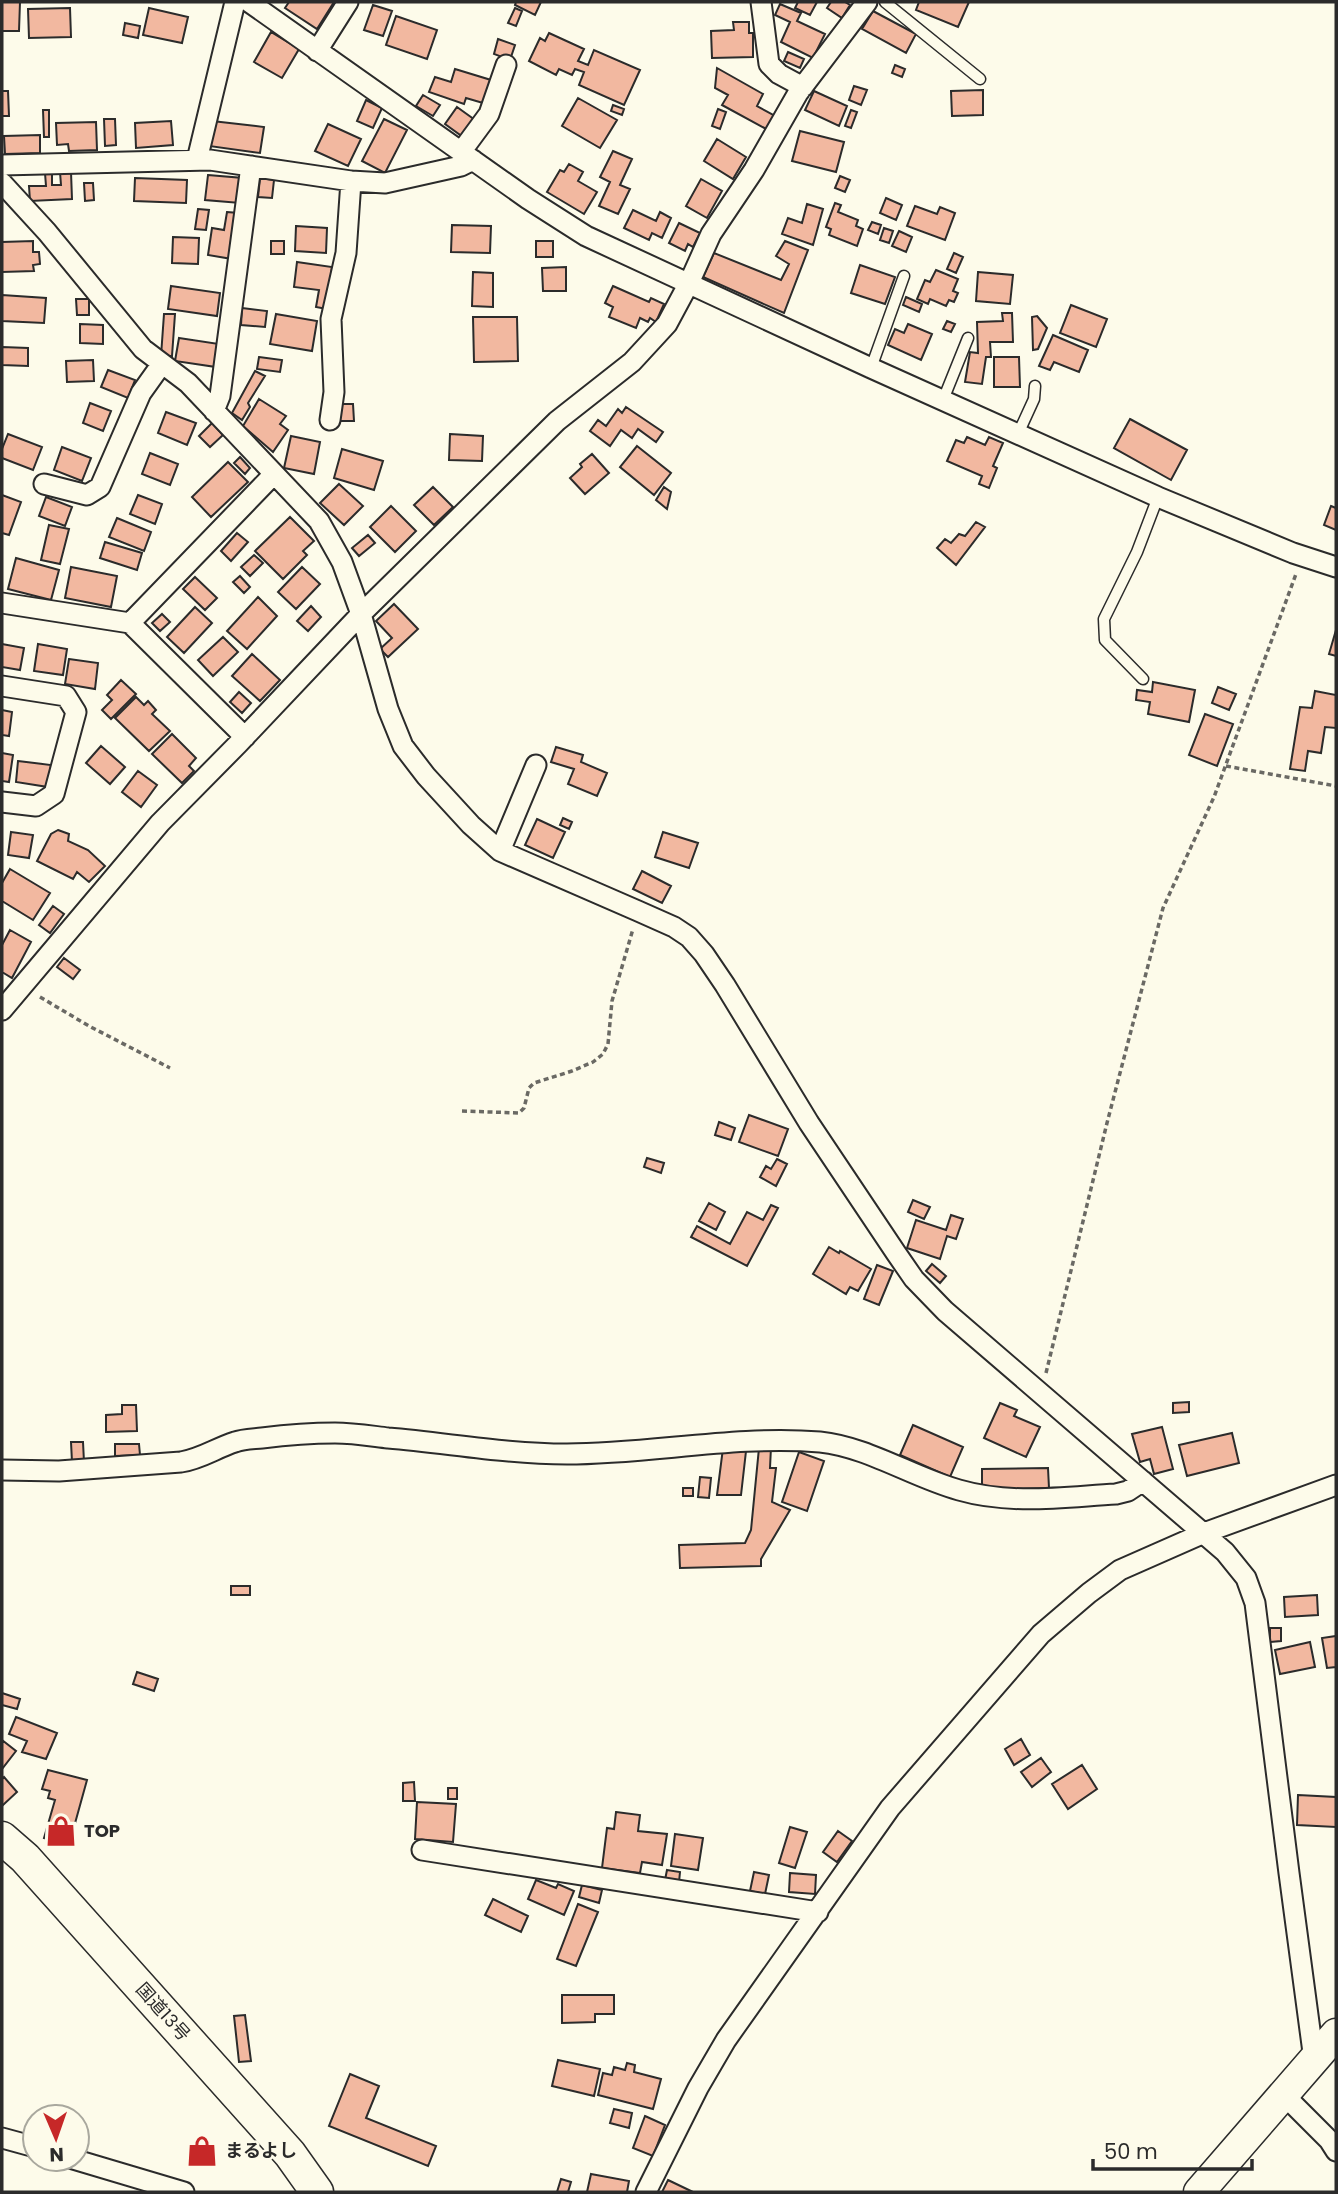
<svg xmlns="http://www.w3.org/2000/svg" width="1338" height="2194" viewBox="0 0 1338 2194" font-family="Poppins,'Noto Sans JP',sans-serif">
	<style>
		.building { fill: #f2b8a0; stroke: #2b2b2b; stroke-width: 2 }
		.lines { fill: none; stroke-linecap: round; stroke-linejoin: round }
		.service-casing { stroke: #2b2b2b; stroke-width: 13 }
		.minor-casing { stroke: #2b2b2b; stroke-width: 23 }
		.primary-casing { stroke: #2b2b2b; stroke-width: 33 }
		.trunk-casing { stroke: #2b2b2b; stroke-width: 35 }
		.path { stroke: #6a6964; stroke-width: 3.5; stroke-dasharray: 5 3.5; stroke-linecap: butt }
		.service { stroke: #fdfbea; stroke-width: 10 }
		.minor { stroke: #fdfbea; stroke-width: 19 }
		.primary { stroke: #fdfbea; stroke-width: 30 }
		.trunk { stroke: #fdfbea; stroke-width: 32 }
		.labels { text-anchor: middle; stroke-width: 5; stroke-linejoin: round; paint-order: stroke }
		.poi-label { font-size: 18px; font-weight: bold; fill: #2b2b2b; stroke: #fdfbea; text-anchor: start }
		.street-label { font-size: 18px; fill: #2b2b2b; stroke: #fdfbea }
	</style>
	<rect width="100%" height="100%" fill="#fdfbea"/>
	<path class="building" d="M2,2H20L19,31H2Z
		M289,2H334L317,29L285,8Z
		M516,2H541L535,15L515,5Z
		M798,2H817L810,15L795,8Z
		M831,2H845L850,5L842,18L827,8Z
		M919,2H969L958,27L916,10Z
		M780,4L801,13L797,21L825,34L813,58L781,42L790,22L775,15Z
		M373,5L392,11L383,36L364,30Z
		M70,8L71,37L29,38L28,9Z
		M149,8L188,17L182,43L143,35Z
		M515,8L522,11L516,26L508,23Z
		M873,11L916,34L906,53L862,29Z
		M396,16L437,30L427,59L386,45Z
		M733,22H749V33H753V57L712,58L711,31L734,30Z
		M125,23L140,26L138,38L123,35Z
		M271,32L299,49L282,78L254,62Z
		M549,33L584,49L578,61L588,65L594,50L640,70L624,105L579,85L584,72L575,69L572,75L559,69L556,75L529,61L540,38L545,41Z
		M498,39L515,45L510,60L494,54Z
		M788,52L804,59L800,68L784,61Z
		M895,65L905,69L902,77L892,73Z
		M717,68L763,94L757,106L775,116L768,130L722,105L728,95L715,88Z
		M455,69L491,80L483,103L466,98L464,104L429,92L435,77L451,82Z
		M854,86L867,90L861,105L849,100Z
		M983,90V115L952,116L951,91Z
		M2,91H8L9,116H2Z
		M814,91L847,106L839,126L805,110Z
		M423,95L440,105L433,116L416,106Z
		M578,98L617,120L600,148L562,126Z
		M366,100L382,108L373,128L357,121Z
		M613,105L624,109L622,115L611,111Z
		M457,107L475,120L463,137L445,124Z
		M718,109L726,112L720,129L712,126Z
		M43,110H49V137H44Z
		M851,110L857,112L851,128L845,126Z
		M104,119H115L116,145L105,146Z
		M384,119L407,130L385,173L362,161Z
		M171,121L173,145L136,148L135,123Z
		M212,121L264,127L260,153L209,146Z
		M96,122L97,150L69,151L68,144L57,145L56,123Z
		M328,124L361,139L348,166L315,151Z
		M800,131L844,142L836,172L792,161Z
		M40,135V153L5,154L4,136Z
		M717,139L746,157L733,179L704,161Z
		M613,151L632,159L620,185L630,189L618,214L599,206L610,182L600,177Z
		M569,164L583,172L578,181L597,192L584,214L547,192L560,170L564,172Z
		M52,172V185H61L60,172H71L72,199L30,201L29,186H46L45,173Z
		M208,175L243,178L240,203L205,200Z
		M840,176L850,180L845,192L835,188Z
		M135,178L187,180L186,203L134,201Z
		M260,178L274,180L272,198L258,197Z
		M701,179L722,191L707,218L686,206Z
		M84,183H93L94,200L85,201Z
		M886,198L902,205L896,220L880,213Z
		M835,203L841,205L838,212L858,220L856,226L863,229L857,246L829,235L831,229L826,227Z
		M807,204L823,209L813,245L782,234L788,218L802,223Z
		M915,206L937,214L940,207L955,213L945,240L907,226Z
		M198,209L209,210L206,230L195,229Z
		M633,210L656,221L660,212L671,218L662,238L652,233L649,240L624,228Z
		M227,212L238,213L232,259L208,255L212,228L224,230Z
		M872,222L881,225L878,234L868,230Z
		M679,223L700,233L693,247L688,244L685,251L669,243Z
		M452,225L491,226L490,253L451,252Z
		M296,226L327,228L326,253L295,251Z
		M884,228L893,231L889,243L880,240Z
		M899,231L912,237L906,252L892,246Z
		M173,237L199,238L198,264L172,263Z
		M33,241V252H39L40,264L33,265L34,271L2,272V242Z
		M271,241H284V254H271Z
		M536,241H553V257H536Z
		M785,241L808,250L784,313L703,277L714,253L781,280L789,264L776,256Z
		M954,253L963,257L956,273L947,269Z
		M297,262L332,267L327,309L316,307L319,290L294,287Z
		M860,265L895,277L885,304L851,293Z
		M566,267V291H543L542,268Z
		M936,270L958,279L953,291L958,293L954,302L949,300L946,306L930,299L928,304L917,299L925,280L930,282Z
		M473,272L493,273V307L472,306Z
		M978,272L1013,275L1010,304L976,301Z
		M171,286L220,293L217,316L168,309Z
		M613,286L649,302L651,298L664,304L656,322L650,318L648,322L640,318L636,328L609,317L613,307L605,303Z
		M2,295L46,298L44,323L2,321Z
		M906,297L922,304L919,312L903,305Z
		M76,299H89V315H77Z
		M1071,305L1107,319L1096,347L1060,333Z
		M242,308L267,311L265,327L241,325Z
		M1002,313H1012L1013,342H990L991,357H986L982,384L965,382L970,352L978,353L977,322L1003,321Z
		M164,314H175L172,356H161Z
		M276,314L317,321L312,351L270,344Z
		M1037,316L1047,328L1038,349L1033,350L1032,317Z
		M473,317H517L518,361L474,362Z
		M947,321L955,324L951,332L943,329Z
		M80,324L103,325V344L80,343Z
		M908,324L932,334L921,360L888,345L895,329L904,333Z
		M1053,335L1088,350L1079,372L1054,362L1050,370L1039,366Z
		M179,338L219,344L216,367L175,361Z
		M2,347L28,348V366L2,365Z
		M259,357L282,360L280,372L257,369Z
		M994,357H1019L1020,387H994Z
		M93,360L94,381L67,382L66,361Z
		M108,370L135,380L128,398L101,387Z
		M255,371L265,376L248,403L250,407L242,420L232,413Z
		M259,399L286,416L280,424L288,430L273,452L243,426Z
		M90,403L111,411L103,431L83,423Z
		M340,404H353L354,421H340Z
		M626,407L663,432L656,442L638,429L632,438L621,430L610,446L590,431L598,420L606,426L618,409L622,413Z
		M166,412L196,423L187,445L158,433Z
		M1130,419L1187,450L1171,480L1114,448Z
		M212,423L223,435L210,447L199,436Z
		M8,434L42,447L33,470L2,458V449Z
		M450,434L483,436L482,461L449,460Z
		M291,436L320,442L314,474L284,468Z
		M967,437L985,445L989,437L1003,443L993,466L997,468L989,488L979,484L982,476L947,461L956,440L964,443Z
		M637,446L671,473L654,495L620,467Z
		M62,447L91,458L82,481L54,470Z
		M342,449L383,461L374,490L334,478Z
		M150,453L178,464L170,485L142,474Z
		M592,454L609,473L585,494L570,478L582,467L580,464Z
		M240,457L250,468L245,474L234,463Z
		M228,462L248,482L211,517L192,497Z
		M339,484L363,506L344,525L320,503Z
		M433,487L453,507L434,525L414,505Z
		M664,487L671,492L667,509L656,500Z
		M2,495L21,502L9,535L2,533Z
		M138,495L162,504L155,524L130,514Z
		M46,497L72,507L65,526L39,516Z
		M391,506L416,531L395,552L370,527Z
		M1331,506L1336,508V530L1324,525Z
		M290,517L314,541L303,551L307,555L283,579L255,551Z
		M117,518L151,532L144,551L109,537Z
		M976,522L985,527L956,565L937,548L945,539L951,543L959,534L965,536Z
		M49,525L69,529L60,564L41,560Z
		M237,533L248,542L231,561L221,551Z
		M368,535L375,543L359,556L352,548Z
		M105,542L142,553L137,570L100,558Z
		M254,555L263,563L250,576L241,567Z
		M16,558L59,570L51,600L8,589Z
		M71,567L117,576L111,607L65,598Z
		M302,567L320,584L296,609L278,592Z
		M240,576L250,587L244,593L233,582Z
		M195,577L217,598L205,610L183,589Z
		M258,597L277,616L247,649L227,631Z
		M394,604L418,629L388,657L380,649L392,638L376,621Z
		M311,606L321,617L308,631L297,621Z
		M195,607L212,623L184,653L167,637Z
		M162,614L170,622L160,631L152,623Z
		M1336,630V656L1329,654Z
		M223,637L238,652L213,676L198,660Z
		M2,644L24,648L20,670L2,667Z
		M38,644L67,649L63,675L34,671Z
		M252,654L280,680L260,701L232,676Z
		M69,659L98,663L95,689L65,684Z
		M121,680L136,694L111,719L102,710L112,700L107,695Z
		M1153,682L1195,690L1189,722L1148,714L1150,702L1136,700L1137,690L1152,692Z
		M1218,687L1236,694L1229,710L1212,703Z
		M1315,691L1336,695V728L1325,727L1321,753L1308,751L1305,771L1290,769L1300,707L1312,708Z
		M239,692L251,703L242,713L230,702Z
		M136,697L144,705L148,701L156,710L152,714L170,731L149,751L115,718Z
		M2,710L12,712L9,736L2,735Z
		M1205,714L1233,724L1217,766L1189,755Z
		M172,734L196,758L189,766L194,771L182,783L152,754Z
		M101,746L125,767L110,784L86,763Z
		M556,747L583,755L581,762L607,773L597,796L568,784L574,769L551,762Z
		M2,753L13,755L9,782L2,781Z
		M18,761L51,765L48,787L16,782Z
		M138,771L157,785L141,807L122,792Z
		M563,818L572,822L569,829L560,825Z
		M537,819L565,832L553,858L525,845Z
		M58,830L69,834L68,841L88,850L105,866L89,882L77,872L73,879L37,861L51,834Z
		M11,832L33,835L29,858L8,855Z
		M663,832L698,843L689,868L655,857Z
		M10,869L50,893L33,920L2,901V883Z
		M642,871L671,886L662,903L633,889Z
		M53,906L64,914L50,933L39,925Z
		M10,930L31,942L12,978L2,972V945Z
		M64,958L80,970L73,979L57,967Z
		M749,1115L788,1129L778,1156L739,1142Z
		M719,1122L735,1128L731,1140L715,1135Z
		M647,1158L664,1163L661,1173L644,1167Z
		M777,1159L787,1164L776,1186L760,1177L766,1166L771,1169Z
		M913,1200L930,1207L924,1219L908,1212Z
		M709,1203L725,1212L716,1230L699,1221Z
		M771,1205L778,1208L747,1266L691,1237L697,1226L730,1244L747,1212L763,1220Z
		M951,1215L963,1219L956,1239L947,1236L940,1259L907,1248L916,1220L946,1230Z
		M829,1247L839,1253L840,1251L871,1269L858,1291L850,1287L846,1294L813,1274Z
		M932,1264L946,1276L940,1283L926,1271Z
		M877,1265L893,1271L879,1305L864,1299Z
		M1189,1402V1412L1173,1413V1403Z
		M1000,1403L1017,1410L1014,1416L1040,1427L1026,1457L984,1438Z
		M122,1405H136L137,1431L106,1432V1415L122,1414Z
		M913,1425L963,1447L950,1477L900,1455Z
		M1162,1427L1173,1469L1154,1474L1150,1459L1140,1462L1132,1434Z
		M1232,1433L1239,1463L1187,1476L1179,1445Z
		M71,1442H83L84,1462H72Z
		M115,1444H139L140,1455L115,1456Z
		M771,1447L770,1468H776L772,1502L790,1510L761,1559V1566L680,1568L679,1545L745,1543L751,1530L759,1448Z
		M723,1448L746,1451L741,1495H717Z
		M799,1452L824,1461L807,1511L782,1502Z
		M1048,1468L1049,1488L982,1490V1469Z
		M700,1477L711,1478L709,1498L698,1497Z
		M683,1488H693V1496H683Z
		M231,1586H250V1595H231Z
		M1317,1595L1318,1615L1285,1617L1284,1597Z
		M1270,1628H1281V1641L1270,1642Z
		M1336,1636V1667L1327,1668L1322,1638Z
		M1310,1642L1315,1667L1280,1674L1275,1650Z
		M137,1672L158,1679L154,1691L133,1684Z
		M2,1693L20,1699L17,1709L2,1705Z
		M16,1717L57,1733L46,1759L22,1752L27,1741L9,1734Z
		M1021,1739L1030,1755L1014,1765L1005,1749Z
		M2,1740L16,1751L2,1769Z
		M1041,1758L1051,1772L1032,1787L1021,1772Z
		M1082,1765L1097,1789L1068,1809L1052,1784Z
		M48,1770L87,1780L69,1845L44,1838L55,1800L48,1798L50,1791L42,1789Z
		M4,1777L17,1792L2,1806V1779Z
		M414,1782L415,1801H403V1783Z
		M448,1788H457V1799H448Z
		M1298,1795L1336,1797V1827L1297,1825Z
		M417,1802L456,1804L453,1842L415,1839Z
		M616,1812L640,1815L638,1831L667,1834L662,1865L642,1862L640,1873L602,1868L607,1828L614,1829Z
		M790,1827L807,1832L795,1868L779,1863Z
		M838,1831L852,1841L837,1862L823,1852Z
		M675,1834L703,1838L698,1870L671,1866Z
		M667,1870L680,1872L679,1882L665,1880Z
		M754,1872L769,1875L765,1894L750,1891Z
		M790,1873L816,1875L815,1894L789,1892Z
		M536,1880L556,1888L558,1884L574,1891L564,1915L528,1899Z
		M582,1885L602,1890L599,1903L579,1897Z
		M493,1899L528,1916L521,1932L485,1915Z
		M578,1904L598,1912L576,1966L557,1959Z
		M562,1995H614V2014H595V2022L562,2023Z
		M245,2015L251,2061L239,2062L234,2016Z
		M558,2060L600,2069L594,2096L552,2086Z
		M627,2063L635,2065L634,2072L661,2079L653,2109L598,2095L603,2073L612,2075L614,2067L625,2070Z
		M350,2074L379,2086L366,2118L436,2146L428,2166L329,2126Z
		M614,2109L632,2113L629,2128L610,2123Z
		M645,2116L665,2125L653,2156L633,2148Z
		M591,2174L629,2181L627,2192H587Z
		M561,2179L571,2182L568,2192H557Z
		M668,2180L693,2192H662Z"/>
	<g class="lines">
		<defs>
			<path id="service" d="M885,2L980,79
				M871,368L904,276
				M943,400L968,338
				M1018,434L1034,399L1035,386
				M1143,679L1105,640L1104,619L1137,552L1158,497"/>
			<path id="minor" d="M249,2L528,199L586,236L871,368L1158,497L1293,553L1336,567
				M761,2L769,64L779,74L803,87
				M317,51L348,2
				M461,152L489,114L506,65
				M197,160L235,2
				M2,165L210,160L351,181L385,183L461,166L473,160
				M2,183L47,232L143,349L188,383L319,521L342,562L361,614L388,709L403,746L426,776L471,825L500,851L638,911L674,927L689,937L704,954L725,985L809,1123L896,1253L914,1279L945,1311L1225,1552L1246,1578L1255,1603L1289,1873L1314,2060
				M214,411L220,396L251,166
				M330,420L334,392L331,319L346,253L351,181
				M44,484L87,495L100,487L141,393L161,365
				M2,603L130,623L245,737
				M130,623L274,474
				M2,686L66,696L76,712L54,794L36,806L2,802
				M500,851L536,765
				M2,1010L160,823L238,744L361,614L557,421L632,362L667,324L689,283L711,234L754,170L798,93L867,2
				M2,1470L59,1471L181,1462C201,1459 216,1448 235,1442C243,1439 253,1439 262,1438C286,1435 311,1433 335,1433C353,1433 371,1436 388,1438C448,1443 506,1454 567,1454C651,1454 735,1435 820,1442C868,1447 912,1477 959,1490C1011,1505 1063,1497 1116,1494L1128,1491L1143,1481
				M422,1850L818,1912
				M1284,2095L1329,2140L1336,2151
				M2,2138L35,2147
				M73,2159L184,2192
				M646,2192L698,2088L726,2040L890,1808L1041,1634L1089,1593L1120,1570L1204,1533L1336,1485"/>
			<path id="primary" d="M1199,2192L1336,2034"/>
			<path id="trunk" d="M2,1838L25,1858L290,2154L317,2192"/>
		</defs>
		<use href="#service" class="service-casing"/>
		<use href="#minor" class="minor-casing"/>
		<use href="#primary" class="primary-casing"/>
		<use href="#trunk" class="trunk-casing"/>
		<path class="path" d="M1226,766L1336,786
			M40,997L89,1026L170,1068
			M462,1111L519,1113L524,1108L529,1088L534,1083L572,1071L593,1062L603,1054L608,1044L612,1001L633,929
			M1046,1373L1107,1123L1163,908L1214,797L1296,574"/>
		<use href="#service" class="service"/>
		<use href="#minor" class="minor"/>
		<use href="#primary" class="primary"/>
		<use href="#trunk" class="trunk"/>
	</g>
	<defs>
		<symbol id="shop-bare" viewBox="-9 -9 18 18"><path d="M-5-2.5h2.3a2.7 3.5 0 0 1 5.4 0H5L5.5 6h-11ZM-1.5-2.5h3a1.5 2.3 0 0 0-3 0Z" fill="#c62828" stroke="#fdfbea" stroke-width="2.5" paint-order="stroke"/></symbol>
	</defs>
	<g fill-rule="evenodd">
		<use href="#shop-bare" x="39" y="1809" width="44" height="44"/>
		<use href="#shop-bare" x="180" y="2129" width="44" height="44"/>
	</g>
	<g class="labels">
		<g class="poi-label">
			<text x="84" y="1837">TOP</text>
			<text x="225" y="2157">まるよし</text>
		</g>
		<g class="street-label">
			<text transform="translate(163 2012) rotate(48)" y="6">国道13号</text>
		</g>
	</g>
	<rect width="1338" height="2194" fill="none" stroke="#2b2b2b" stroke-width="7"/>
	<g transform="translate(56 2138) rotate(178)"><circle r="33" fill="#fdfbea" stroke="#a9a89e" stroke-width="2"/>
	<path d="M0-5L12 26L0 18L-12 26Z" fill="#c62828"/>
	<text y="-10" font-size="19" font-weight="bold" text-anchor="middle" fill="#2b2b2b">N</text>
	</g>
	<path d="M1093 2159v10h159v-10" fill="none" stroke="#2b2b2b" stroke-width="3.5"/>
	<text x="1104" y="2159" font-size="21" fill="#2b2b2b" stroke="#fdfbea" stroke-width="5" paint-order="stroke">50 m</text>
</svg>
